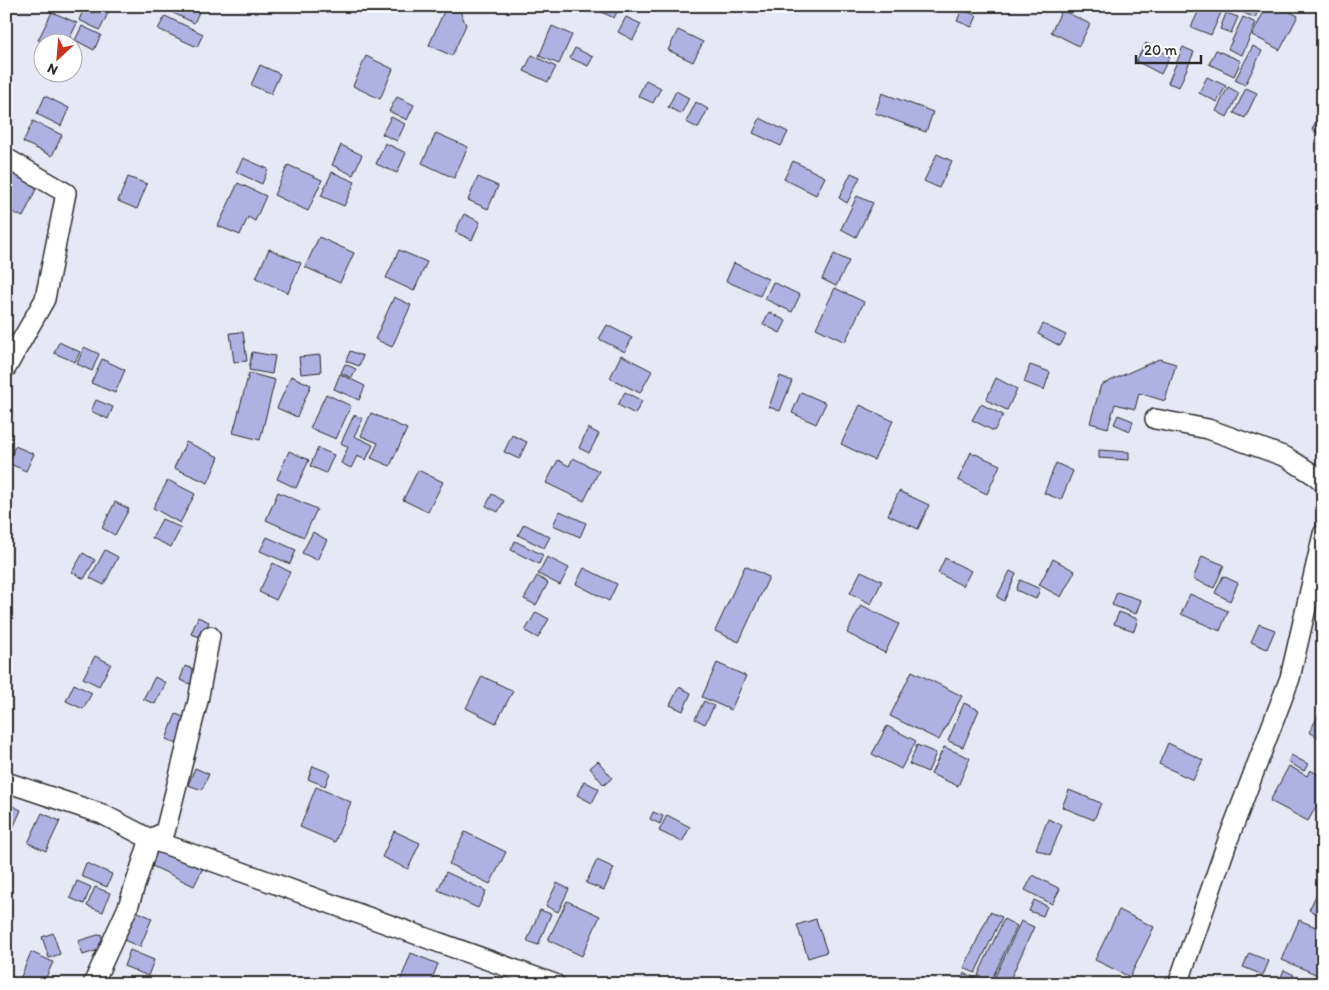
<svg xmlns="http://www.w3.org/2000/svg" width="1329" height="990" viewBox="0 0 1329 990" font-family="Itim,sans-serif">
	<style>
		.building { fill: #afb1e2; stroke: #2b2b2b }
		.lines { fill: none; stroke-linecap: round; stroke-linejoin: round }
		.street-casing { stroke: #2b2b2b; stroke-width: 22 }
		.street { stroke: #fff; stroke-width: 19 }
	</style>
	<rect width="100%" height="100%" fill="#e7e8f6"/>
	<filter id="ink" filterUnits="userSpaceOnUse"><feTurbulence type="fractalNoise" baseFrequency=".02" numOctaves="2"/><feDisplacementMap in="SourceGraphic" scale="10" xChannelSelector="R" yChannelSelector="G"/><feConvolveMatrix kernelMatrix="1 2 1 2 8 2 1 2 1" color-interpolation-filters="sRGB"/></filter>
	<g filter="url(#ink)">
		<path class="building" d="M64,6H79L76,12Z
			M85,6H99L109,11L100,30L79,20Z
			M174,6H187L199,12L194,23L171,12Z
			M449,6H458L466,25L452,56L429,45L445,9L447,10Z
			M589,6H620L614,18Z
			M1201,6H1224L1211,35L1191,27Z
			M1229,6H1260L1255,18Z
			M1267,6H1279L1298,16L1280,50L1252,35Z
			M962,9L977,16L972,27L957,21Z
			M1062,10L1090,24L1079,46L1051,32Z
			M52,12L77,23L68,42H43L38,40Z
			M1226,13L1238,17L1231,33L1220,29Z
			M165,16L203,34L197,47L158,29Z
			M626,17L641,24L633,40L618,32Z
			M1243,17L1256,23L1242,55L1228,49Z
			M82,26L101,35L94,50L75,40Z
			M552,26L572,35L559,64L539,56Z
			M678,30L703,42L693,62L668,50Z
			M1146,43L1170,56L1161,74L1136,61Z
			M1253,46L1262,51L1245,85L1235,80Z
			M1183,47L1194,52L1179,87L1168,83Z
			M575,48L593,57L588,66L570,58Z
			M1216,50L1241,61L1234,76L1209,64Z
			M532,55L556,67L548,82L524,71Z
			M366,56L393,69L380,99L353,86Z
			M260,65L280,74L271,94L251,85Z
			M1207,77L1226,86L1217,102L1199,93Z
			M646,80L661,88L653,103L638,96Z
			M1228,87L1239,93L1227,117L1216,111Z
			M1246,88L1257,93L1245,118L1234,113Z
			M676,91L689,98L681,114L668,107Z
			M882,93L933,112L926,132L875,113Z
			M45,96L69,108L61,126L37,114Z
			M397,97L414,105L407,120L389,111Z
			M696,102L708,109L698,128L686,122Z
			M1323,106V135L1312,130Z
			M391,117L405,124L397,141L382,134Z
			M760,118L788,132L781,146L753,133Z
			M33,121L62,135L52,156L23,142Z
			M436,133L468,147L454,178L422,163Z
			M385,143L406,153L397,173L376,164Z
			M341,145L362,155L353,175L332,165Z
			M937,154L952,161L939,188L924,181Z
			M243,158L268,169L262,184L236,172Z
			M793,161L825,177L816,195L784,179Z
			M288,165L322,180L308,211L274,195Z
			M332,172L355,182L344,206L321,196Z
			M12,173L38,185L23,217L6,209V186Z
			M851,173L860,177L847,203L839,198Z
			M128,177L147,184L137,209L118,201Z
			M478,177L498,186L488,209L468,200Z
			M238,183L266,196L255,221L248,217L240,235L218,226Z
			M857,196L873,203L856,237L841,229Z
			M464,214L480,222L472,240L455,232Z
			M319,237L354,253L340,283L305,267Z
			M269,249L301,263L288,293L256,278Z
			M399,250L427,262L414,291L386,278Z
			M834,254L849,261L836,286L822,279Z
			M734,263L768,279L760,296L726,281Z
			M773,282L800,295L792,312L765,299Z
			M835,288L864,302L845,342L816,328Z
			M394,297L411,305L392,347L375,339Z
			M769,312L786,321L780,333L763,324Z
			M1043,324L1066,335L1060,346L1038,334Z
			M607,325L632,338L625,352L599,339Z
			M243,332L247,361L234,362L230,333Z
			M59,342L80,352L75,362L54,353Z
			M84,347L99,354L92,371L77,364Z
			M350,351L363,356L359,366L346,361Z
			M252,352L275,356L272,374L249,370Z
			M320,355L321,372L301,374L299,357Z
			M621,355L652,371L640,393L610,378Z
			M102,359L125,370L115,393L91,383Z
			M1159,359L1176,364L1165,401L1139,393L1135,409L1115,404L1108,428L1090,423L1101,385Z
			M345,364L356,369L352,378L341,373Z
			M1030,365L1050,372L1044,390L1024,382Z
			M249,373L275,380L260,440L233,433Z
			M340,374L365,386L359,400L334,389Z
			M291,376L311,385L297,417L277,408Z
			M780,376L792,381L780,411L769,407Z
			M996,378L1017,389L1007,410L986,400Z
			M625,392L642,401L635,414L618,405Z
			M801,392L826,403L816,424L792,413Z
			M326,394L351,406L336,439L310,428Z
			M96,400L113,407L108,419L91,411Z
			M981,404L1003,415L994,431L972,420Z
			M860,405L893,421L874,460L841,444Z
			M371,413L407,429L390,466L371,458L378,443L361,436Z
			M354,415L363,419L354,436L373,445L366,460L357,456L351,468L341,463L348,447L341,443Z
			M1118,415L1133,421L1130,431L1114,424Z
			M588,428L599,434L589,453L579,448Z
			M512,435L527,442L519,459L504,452Z
			M186,442L219,457L208,483L174,468Z
			M15,446L34,454L26,471L8,463Z
			M318,448L334,455L326,473L310,466Z
			M1099,450L1129,452V460L1099,458Z
			M289,451L309,460L296,488L277,479Z
			M971,452L1000,465L987,494L958,480Z
			M573,458L599,471L584,501L546,483L558,460L569,466Z
			M1056,463L1073,471L1061,500L1044,493Z
			M418,470L443,482L428,512L403,500Z
			M168,480L195,494L180,523L153,508Z
			M899,491L929,505L918,529L888,515Z
			M278,492L317,509L304,537L266,520Z
			M492,494L504,501L498,512L486,506Z
			M115,502L129,509L115,535L102,528Z
			M560,511L586,523L580,537L553,525Z
			M162,519L181,528L171,547L152,538Z
			M524,524L550,537L544,548L518,535Z
			M313,532L327,540L317,560L302,553Z
			M267,537L296,550L290,564L260,551Z
			M515,541L543,555L539,564L511,550Z
			M105,550L118,557L104,585L90,578Z
			M83,553L95,560L84,579L72,572Z
			M1202,556L1224,565L1214,588L1193,579Z
			M547,557L569,568L560,585L538,574Z
			M945,558L971,571L963,586L938,573Z
			M1053,559L1075,571L1061,597L1039,585Z
			M273,563L290,572L276,600L259,592Z
			M745,566L769,577L739,642L715,631Z
			M584,568L617,584L609,601L576,584Z
			M861,571L882,581L871,604L850,593Z
			M1010,571L1016,574L1004,601L997,597Z
			M537,576L548,583L536,605L524,599Z
			M1223,576L1238,583L1230,601L1215,593Z
			M1020,580L1040,589L1036,599L1016,590Z
			M1117,592L1141,600L1136,614L1112,605Z
			M1190,594L1228,611L1220,631L1181,614Z
			M861,605L899,624L885,653L847,633Z
			M536,612L549,619L538,638L525,631Z
			M1119,612L1138,619L1134,631L1114,624Z
			M198,617L209,622L203,638L191,634Z
			M1259,624L1275,630L1267,649L1251,642Z
			M95,656L111,664L99,686L83,678Z
			M717,663L746,676L731,710L702,697Z
			M185,666L196,670L190,684L180,680Z
			M912,671L962,696L939,740L890,716Z
			M482,676L513,691L496,723L466,708Z
			M155,677L166,683L155,704L143,699Z
			M74,684L92,693L83,709L66,701Z
			M679,687L691,693L683,711L670,705Z
			M704,701L714,706L705,724L695,719Z
			M964,703L979,710L963,747L948,741Z
			M1323,708V740L1309,732Z
			M176,714L191,720L180,745L166,739Z
			M887,726L916,741L901,769L872,754Z
			M1168,743L1203,760L1193,780L1159,764Z
			M917,745L936,753L928,772L909,764Z
			M944,747L970,758L958,786L931,774Z
			M1291,755L1308,764L1304,771L1288,762Z
			M598,761L612,778L604,785L590,768Z
			M313,766L330,773L325,786L308,779Z
			M1289,766L1307,776L1310,770L1323,777V794L1308,821L1270,801Z
			M195,768L209,774L202,790L188,785Z
			M584,781L599,789L592,803L577,795Z
			M316,787L351,802L335,842L300,827Z
			M1069,790L1101,803L1094,820L1062,807Z
			M6,803L21,810L7,842H6Z
			M653,812L663,816L660,824L650,819Z
			M42,813L60,821L46,851L28,843Z
			M667,815L690,827L682,842L659,831Z
			M1048,819L1062,825L1050,855L1036,849Z
			M394,831L420,843L408,869L382,857Z
			M465,832L506,852L490,884L449,864Z
			M155,845L203,868L194,886L146,863Z
			M597,860L614,868L604,890L586,883Z
			M86,863L112,874L107,887L81,876Z
			M446,872L486,891L478,908L438,890Z
			M1033,875L1060,889L1052,904L1025,890Z
			M77,881L91,887L84,904L70,898Z
			M1323,881V917L1309,910Z
			M557,883L569,889L558,912L546,906Z
			M95,887L110,893L103,912L87,906Z
			M1034,900L1047,906L1043,916L1029,911Z
			M567,901L600,916L582,956L548,940Z
			M540,910L551,914L538,945L527,941Z
			M1119,910L1154,927L1130,977L1095,960Z
			M136,911L152,918L140,947L124,940Z
			M990,912L1002,917L975,973L964,968Z
			M816,919L827,952L808,958L797,925Z
			M1004,919L1017,926L991,981L978,975Z
			M1299,920L1323,930V964L1318,975L1282,960Z
			M1021,921L1034,927L1008,984H994L992,983Z
			M53,933L60,954L49,958L42,937Z
			M101,934L105,948L83,955L78,941Z
			M130,950L154,960L148,976L124,966Z
			M31,952L53,962L43,984H18Z
			M411,953L438,964L430,984H399Z
			M1249,953L1269,961L1263,975L1243,967Z
			M1284,970L1294,975L1289,984H1278Z
			M964,973L986,984H968L961,981Z
			M53,979L65,984H51Z"/>
		<g class="lines">
			<defs>
				<path id="street" d="M6,158L66,193L45,299L6,368
					M1155,419L1208,429L1286,457L1316,476L1323,482
					M6,782L102,814L150,839L128,907L93,984
					M150,839L555,984
					M150,839L165,832L198,701L210,636
					M1178,984L1228,840L1290,678L1323,534"/>
			</defs>
			<use href="#street" class="street-casing"/>
			<use href="#street" class="street"/>
		</g>
	</g>
	<rect width="1329" height="990" fill="none" stroke="#fff" stroke-width="25"/>
	<rect x="12" y="12" width="1304" height="965" fill="none" stroke="#2b2b2b" stroke-width="2" filter="url(#ink)"/>
	<g transform="translate(58 58) rotate(206)"><circle r="24" fill="#ffffff" stroke="#aaaaaa"/>
	<path d="M0-4L9 19L0 12L-9 19Z" fill="#c8321e"/>
	<text y="-8" font-size="14" font-weight="bold" text-anchor="middle" fill="#2b2b2b">N</text>
	</g>
	<path d="M1136 55v8h65v-8" fill="none" stroke="#2b2b2b" stroke-width="2.5"/>
	<text x="1144" y="55" font-size="15" fill="#2b2b2b" stroke="#ffffff" stroke-width="4" paint-order="stroke">20 m</text>
</svg>
